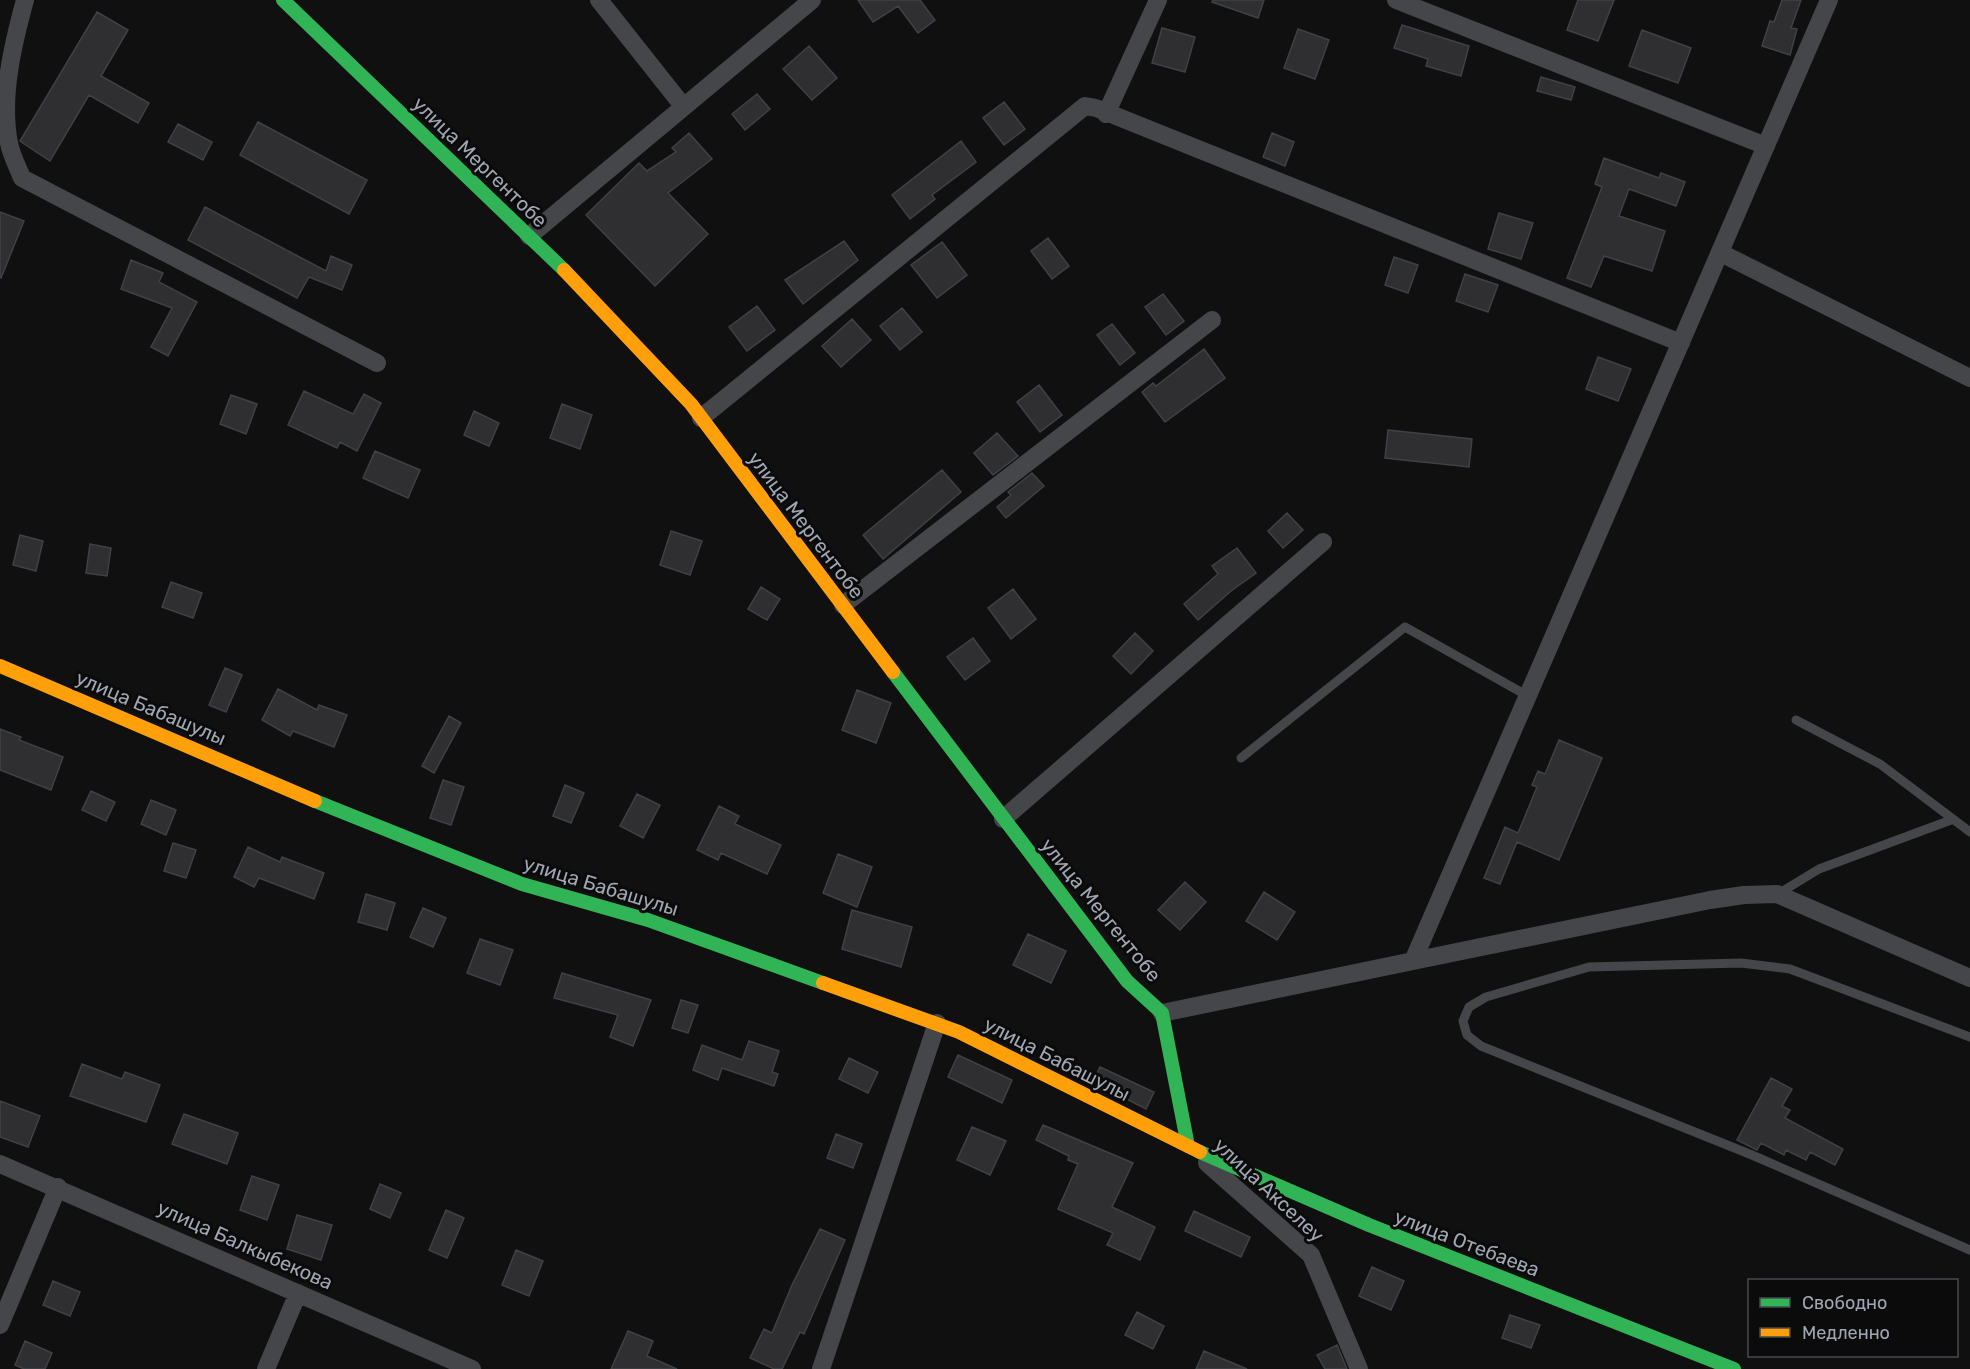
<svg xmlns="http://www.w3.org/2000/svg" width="1970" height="1369" viewBox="0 0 1970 1369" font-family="Rubik,sans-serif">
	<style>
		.building { fill: #2f2f31; stroke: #3e4145; stroke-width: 1.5 }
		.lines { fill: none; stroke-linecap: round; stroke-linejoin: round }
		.lane { stroke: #444649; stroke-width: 9 }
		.street { stroke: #444649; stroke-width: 18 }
		.fast { stroke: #30b455; stroke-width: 14 }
		.slow { stroke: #ff9f0a; stroke-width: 14 }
		.labels { text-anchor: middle; stroke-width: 6; stroke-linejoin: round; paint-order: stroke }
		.street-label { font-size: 20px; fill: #a0a7b3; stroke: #0b0b0c }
	</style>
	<rect width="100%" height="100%" fill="#101011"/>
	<path class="building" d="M858,0H920L935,20L918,33L898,6L873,22Z
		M1213,0H1264L1258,18L1212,2Z
		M1578,0H1614L1598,41L1567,30Z
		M1782,0H1801L1791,28L1797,29L1790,55L1762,46L1770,21L1774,22Z
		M97,12L128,30L101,76L149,103L138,123L89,95L50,161L20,141Z
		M1402,25L1469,46L1461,76L1426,66L1428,59L1394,48Z
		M1162,28L1195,37L1185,72L1152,63Z
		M1298,29L1329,40L1315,79L1284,68Z
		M1642,30L1691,48L1678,83L1629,66Z
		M809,46L837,78L812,100L783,69Z
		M1541,77L1575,87L1571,100L1537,91Z
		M757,94L770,109L745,130L732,114Z
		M1004,102L1025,129L1004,145L983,118Z
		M258,122L367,180L349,214L240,155Z
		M178,124L212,142L203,160L168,142Z
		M689,133L712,159L668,193L708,234L655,286L586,215L639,163L647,171L676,152L672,148Z
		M1272,133L1294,142L1285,166L1263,157Z
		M961,141L976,162L932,195L935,199L910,219L892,195Z
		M1604,158L1659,178L1661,173L1685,182L1676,206L1629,189L1619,216L1665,231L1652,271L1604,256L1591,287L1567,278L1602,187L1595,184Z
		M205,207L326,271L331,256L352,265L342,290L309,277L297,298L188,240Z
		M0,212L24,221L1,278H0Z
		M1499,213L1533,223L1521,259L1488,249Z
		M1048,238L1069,266L1052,279L1031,251Z
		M844,241L858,260L803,304L785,280Z
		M942,242L967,275L937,298L911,265Z
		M1394,257L1418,265L1408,293L1385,285Z
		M131,260L163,273L159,282L197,302L168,356L151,347L172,308L121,289Z
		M1465,274L1498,285L1488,312L1456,301Z
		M1163,294L1184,321L1166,335L1145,307Z
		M757,306L775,330L747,351L729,327Z
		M902,308L922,332L900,350L880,326Z
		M852,319L871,340L841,367L822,346Z
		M1112,324L1135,353L1120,365L1097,335Z
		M1204,349L1225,378L1165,422L1142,392L1153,383L1156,386Z
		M1598,357L1631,369L1618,401L1586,389Z
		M1039,385L1062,415L1040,432L1017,402Z
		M304,391L353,414L364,394L381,403L357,451L340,442L337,448L288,425Z
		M231,395L257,404L246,434L220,424Z
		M562,404L592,415L580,449L550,438Z
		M474,411L499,423L489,446L464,435Z
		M1388,430L1472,439L1469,467L1385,458Z
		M997,433L1018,456L993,475L974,453Z
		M375,451L420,470L408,498L363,478Z
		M942,470L961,492L883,559L863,535Z
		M1032,473L1044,486L1006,518L997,507L1011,495L1008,492Z
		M1287,513L1303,530L1283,548L1268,531Z
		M671,531L702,541L690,575L660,565Z
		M20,535L43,541L36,571L13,565Z
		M90,544L111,548L107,576L86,573Z
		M1237,548L1256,573L1231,591L1198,620L1184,604L1218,574L1212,566Z
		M171,582L202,593L193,618L162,607Z
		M761,587L780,599L767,620L748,609Z
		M1013,589L1036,619L1011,639L988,608Z
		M1135,633L1153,651L1131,674L1113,656Z
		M973,638L990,661L965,680L947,657Z
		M225,668L242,675L226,712L209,705Z
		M278,689L317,710L319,705L347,715L334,747L293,731L290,736L262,720Z
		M857,690L891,703L876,743L842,730Z
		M449,716L461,723L434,773L422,766Z
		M0,729L21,737L19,740L63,757L51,790L0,770Z
		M1559,740L1602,758L1559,860L1517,842L1500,884L1484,878L1505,827L1518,833L1537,787L1532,785L1538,771L1545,774Z
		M443,780L464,787L451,825L430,818Z
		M565,785L584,793L571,823L553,816Z
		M91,791L115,802L106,821L82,810Z
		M637,794L660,805L643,838L620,826Z
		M151,800L176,810L166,835L141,824Z
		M719,806L739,816L735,824L781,845L767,874L721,853L718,860L697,850Z
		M173,843L196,850L186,878L164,871Z
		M248,847L280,862L282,857L324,873L314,899L259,878L254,887L234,877Z
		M838,854L872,867L857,907L823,893Z
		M1185,882L1206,902L1180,930L1158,910Z
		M1264,892L1295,912L1277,940L1246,921Z
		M366,894L395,903L387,930L358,922Z
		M423,908L446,918L433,947L410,937Z
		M852,910L912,927L901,967L842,949Z
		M1028,934L1066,951L1051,983L1013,965Z
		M480,939L513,950L500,985L467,973Z
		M562,973L651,1000L633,1046L610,1037L618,1015L554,998Z
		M681,1000L698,1005L688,1033L672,1028Z
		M749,1041L779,1051L772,1072L778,1074L774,1086L722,1068L718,1080L693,1070L702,1045L742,1060Z
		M958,1055L1012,1080L1002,1103L948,1077Z
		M849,1058L878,1072L868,1093L839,1079Z
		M82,1064L122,1079L125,1072L160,1085L146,1122L70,1096Z
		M1100,1067L1154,1092L1146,1109L1093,1082Z
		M1771,1078L1792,1089L1782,1106L1790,1110L1785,1118L1843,1149L1835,1165L1810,1152L1806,1160L1786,1150L1784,1155L1761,1143L1757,1150L1737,1140Z
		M0,1101L40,1116L28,1147L0,1137Z
		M184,1114L238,1133L227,1164L172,1144Z
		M1043,1125L1133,1163L1112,1207L1155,1227L1140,1260L1107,1245L1113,1233L1058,1209L1078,1164L1068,1160L1069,1156L1036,1140Z
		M972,1127L1006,1141L990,1175L957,1160Z
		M836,1134L862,1144L853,1168L827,1158Z
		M252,1176L279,1185L267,1220L240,1210Z
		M380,1184L401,1193L390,1218L370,1209Z
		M446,1210L464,1218L447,1258L429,1250Z
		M1194,1211L1250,1237L1241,1257L1185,1231Z
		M297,1215L332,1225L321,1260L287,1249Z
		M820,1229L845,1240L804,1334L800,1332L782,1369H774L750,1358L764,1329L772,1333L792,1285Z
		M516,1250L543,1261L529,1296L502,1285Z
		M1372,1267L1404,1281L1391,1310L1359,1296Z
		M53,1281L80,1292L70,1316L43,1305Z
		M1137,1312L1164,1326L1153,1349L1125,1335Z
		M1510,1315L1540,1325L1531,1348L1502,1338Z
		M628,1331L653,1341L647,1356L677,1369H611Z
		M25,1341L52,1353L45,1369H24L15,1365Z
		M1337,1345L1347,1369H1325L1317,1355Z
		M1204,1351L1247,1369H1196Z"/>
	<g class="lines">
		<path class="lane" d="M1796,720L1880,764L1970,832
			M1241,758L1405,627L1528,696
			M1778,894L1819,869L1951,820
			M1970,1037L1790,969L1741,963L1589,967L1486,997L1469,1007L1463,1021L1467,1035L1481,1046L1752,1155L1970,1250"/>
		<path class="street" d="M25,0C13,44 0,97 9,143C11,155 18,167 22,178L377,363
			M599,0L683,106
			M1396,0L1766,146
			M1106,114L1158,0
			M529,236L812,0
			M1721,253L1970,378
			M701,418L1085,106L1096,108L1681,343
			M843,605L1212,320
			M1003,819L1323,542
			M1413,961L1710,900L1744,895L1777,894L1970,978
			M1162,1013L1413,961L1829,0
			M1207,1163L1311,1255L1359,1369
			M0,1164L472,1369
			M0,1325L58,1187
			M266,1369L298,1293
			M821,1369L937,1023"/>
		<path class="fast" d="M283,0L564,270
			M893,672L1127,981L1162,1013L1188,1146
			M315,801L522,884L648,920L823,983
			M1200,1152L1369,1225L1734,1369"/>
		<path class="slow" d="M564,270L691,404L893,672
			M0,666L315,801
			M823,983L959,1032L1200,1152"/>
	</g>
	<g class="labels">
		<g class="street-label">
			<text transform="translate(480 162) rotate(44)" y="7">улица Мергентобе</text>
			<text transform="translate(806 525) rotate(53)" y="7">улица Мергентобе</text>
			<text transform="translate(151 708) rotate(23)" y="7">улица Бабашулы</text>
			<text transform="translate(601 886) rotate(17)" y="7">улица Бабашулы</text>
			<text transform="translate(1101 910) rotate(51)" y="7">улица Мергентобе</text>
			<text transform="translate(1057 1059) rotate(27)" y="7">улица Бабашулы</text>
			<text transform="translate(1269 1190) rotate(43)" y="7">улица Акселеу</text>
			<text transform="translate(1467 1243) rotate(21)" y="7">улица Отебаева</text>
			<text transform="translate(245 1245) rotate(24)" y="7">улица Балкыбекова</text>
		</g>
	</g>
	<rect x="1748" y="1279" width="210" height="78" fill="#0b0b0c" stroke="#47494f" stroke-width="1.5"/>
	<rect x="1760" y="1298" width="30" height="9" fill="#30b455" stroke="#47494f" stroke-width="1.5"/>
	<text x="1802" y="1309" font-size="18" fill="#a0a7b3">Свободно</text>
	<rect x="1760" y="1328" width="30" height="9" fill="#ff9f0a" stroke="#47494f" stroke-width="1.5"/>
	<text x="1802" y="1339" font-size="18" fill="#a0a7b3">Медленно</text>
</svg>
